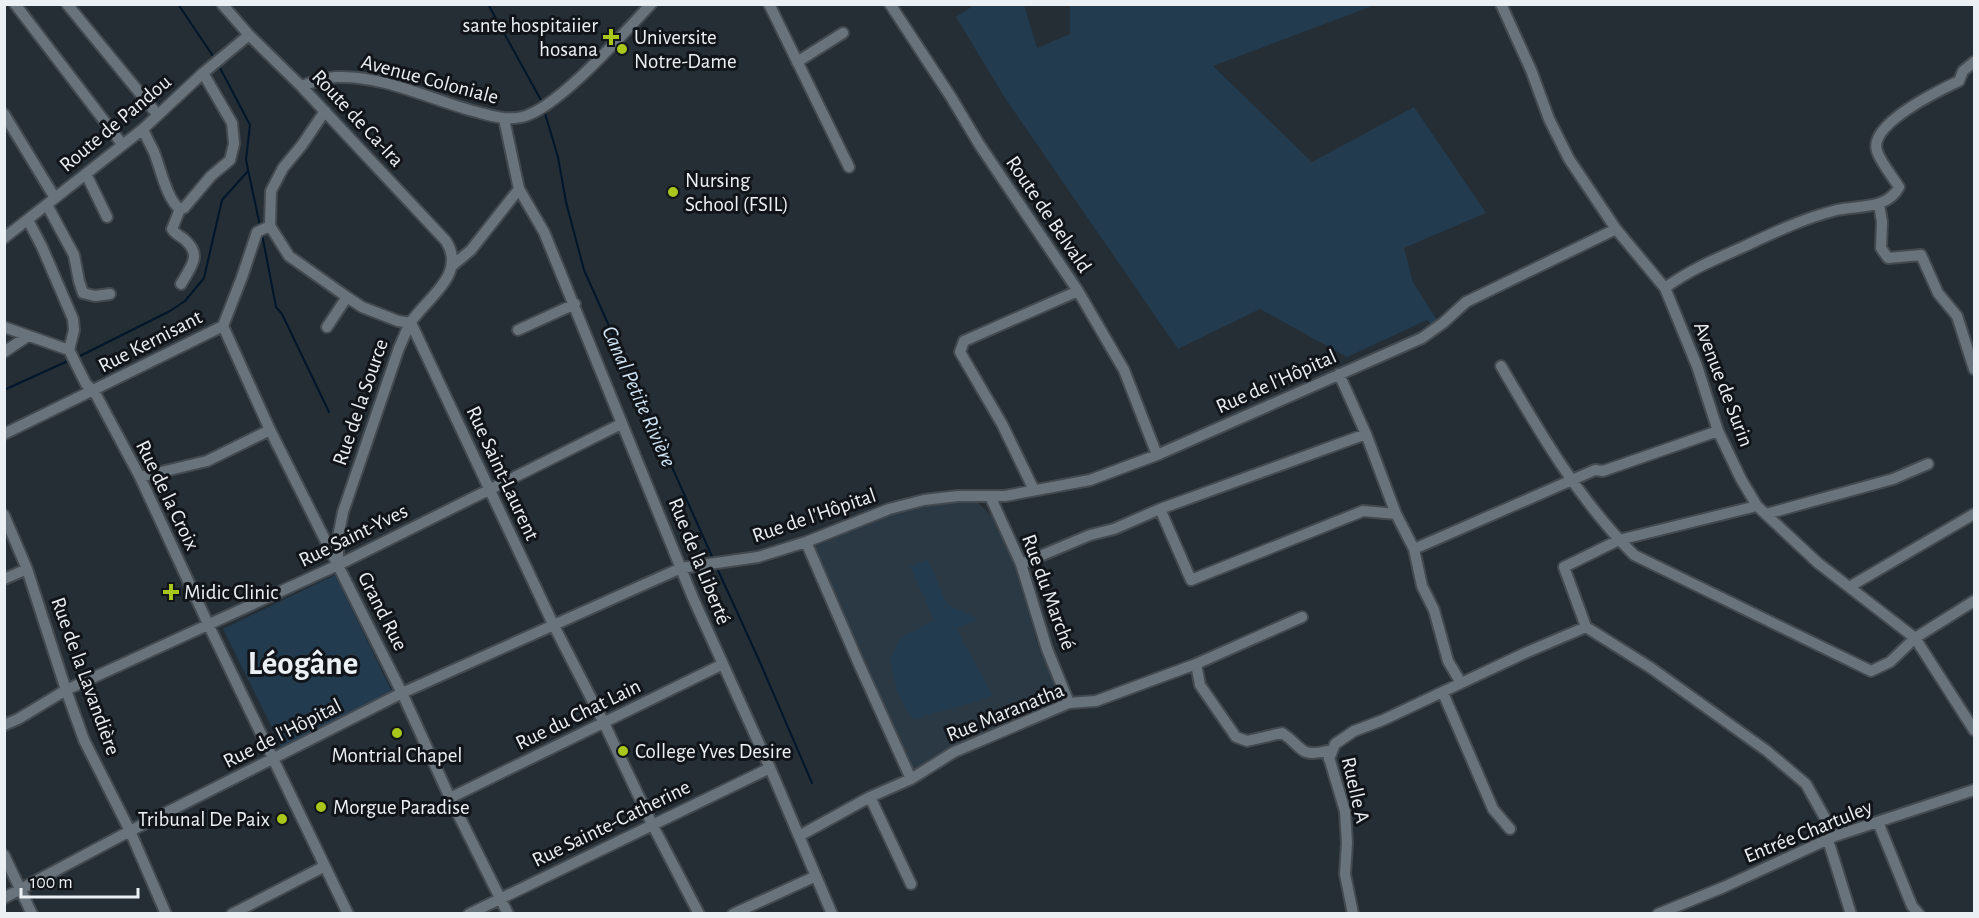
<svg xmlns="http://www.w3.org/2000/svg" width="1979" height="918" viewBox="0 0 1979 918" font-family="'Alegreya Sans',sans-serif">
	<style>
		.built { fill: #2b3944 }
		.green { fill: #223b4f }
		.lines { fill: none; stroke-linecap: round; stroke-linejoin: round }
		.stream { stroke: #00162a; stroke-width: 2 }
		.minor-casing { stroke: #434a50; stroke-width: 14 }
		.minor { stroke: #69737c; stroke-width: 10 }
		.poi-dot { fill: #a9c71a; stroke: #111519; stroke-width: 2 }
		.labels { text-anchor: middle; stroke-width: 6; stroke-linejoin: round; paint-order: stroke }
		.poi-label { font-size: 21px; fill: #eaf0f4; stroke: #111519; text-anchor: start }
		.street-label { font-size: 21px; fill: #eaf0f4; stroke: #111519 }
		.water-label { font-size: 22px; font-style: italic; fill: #d0e5f6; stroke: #111519 }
		.town-label { font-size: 33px; font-weight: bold; fill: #eaf0f4; stroke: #111519 }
	</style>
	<rect width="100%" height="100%" fill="#252e35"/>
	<path class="built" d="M958,501L977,502L992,516L1014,564L1039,649L1064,703L915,773L811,548L887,516L920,506Z"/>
	<path class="green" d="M974,5H1024L1037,48L1070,34V5H1375L1213,66L1312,162L1414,107L1486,213L1404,248L1413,282L1437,320L1432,325L1427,320L1347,357L1260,309L1178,349L1005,98L956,17Z
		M928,560L947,604L978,619L956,628L993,696L915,719C897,703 895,680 890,658L901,638L934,620L910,566Z
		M335,575L393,694L282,748L223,629Z"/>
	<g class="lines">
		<path class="stream" d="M178,4L215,59
			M488,4L542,102
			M218,64L250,125L246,160L260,226
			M544,110L558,157L566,202L584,270L714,561
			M262,234L276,307L282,314L329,412
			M78,357L170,311L185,301L204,278L222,200L248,171
			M4,390L70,360
			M716,566L759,660L812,783"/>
		<defs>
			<path id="minor" d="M15,4L122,144
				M67,4L157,114
				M222,4L249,35L301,86L446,241C467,274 428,297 411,322C406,330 403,340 399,348L343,512L338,537V565
				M769,4L849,167
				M890,4L951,97L979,144L1078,291L1124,370L1157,455
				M1501,4L1531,70L1549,119L1569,159L1616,229L1665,288L1697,366L1718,431L1741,479L1757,506L1818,563L1915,638L1974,730
				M797,62L843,33
				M301,86C313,82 324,78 336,77C383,75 429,99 473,111C489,115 505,121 522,117C557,109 624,33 651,4
				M325,111L302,145L283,168L271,191L270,226L289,256L347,297L362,307L398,321L411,323L553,624L604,723L652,824L699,914
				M4,114L55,198
				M504,119L519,189L544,232L693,598L770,768L832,914
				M143,129C146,137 150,144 154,152C160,167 167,200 180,209
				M86,174L107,217
				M1879,204L1882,222L1881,248L1888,258L1921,255L1938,293L1957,316L1974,369
				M47,205L74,255L79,281L83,293L95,296L110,294
				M28,220L42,247L73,319L74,330L69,350
				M4,238L143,129L203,73L249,35
				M453,265L471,250L519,189
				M181,284C191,266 203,255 184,239C179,235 175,234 172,229L180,209L184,208L211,176L230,160L234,144L232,123L203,73
				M1665,288C1689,270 1716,259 1743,247C1773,233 1804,218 1837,210C1859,205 1887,210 1899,187C1892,176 1881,163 1877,151C1868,124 1940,90 1959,81L1963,71L1974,62
				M223,326L270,430L402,693L450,798L508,914
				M4,327L69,350L86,384L94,391L140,477L209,626L348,914
				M327,327L347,297
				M518,330L575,304
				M4,352L28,336
				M1501,366C1540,433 1579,500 1634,555L1871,671L1890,662L1915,638L1974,601
				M1339,374L1366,434
				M4,434L223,326L242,277L257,232L270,226
				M140,477L207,461L270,430
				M1034,490L1002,424L960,352L964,341L1078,291
				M990,496L1021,564L1047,649L1069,703
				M1757,506L1619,540L1564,567L1586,627L1651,668L1767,751L1806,784L1835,836
				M1160,509L1191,580L1363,511L1396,514
				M1766,514L1893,479L1928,464
				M4,515L27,569L66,690L84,740L130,831L166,914
				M806,542L859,664L911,779
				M1414,549L1595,470L1603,471L1718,431
				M1021,564L1090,535L1114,529L1160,509L1366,434L1396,514L1414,549L1422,586L1434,610L1448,661L1461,683
				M4,579L27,569
				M1849,587L1974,514
				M1196,664L1200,685L1236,737L1247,741L1282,733C1303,746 1298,758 1327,751L1345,811L1347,843L1345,874L1353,914
				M1443,693L1493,809L1510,829
				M4,725L18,719L66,690L338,565L621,424
				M1329,759L1335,744L1354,731L1383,720L1525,653L1586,627
				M870,797L911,884
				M450,798L723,664
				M1878,822L1912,906L1919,914
				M799,836L870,797L911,779L954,752L1069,703L1096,701L1196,664L1302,617
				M1828,840L1851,914
				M4,855L32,914
				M4,898L130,831L402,693L681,568L758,557L806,542L889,509L924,500L958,496H1005L1090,480L1157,455L1422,338L1443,323L1466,302L1616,229
				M232,914L325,866
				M469,914L770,768
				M733,914L816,876
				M1658,914L1724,887L1835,836L1974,790"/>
		</defs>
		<use href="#minor" class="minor-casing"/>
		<use href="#minor" class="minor"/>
	</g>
	<g class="poi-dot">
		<path d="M608 28h6v6h6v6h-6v6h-6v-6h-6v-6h6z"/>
		<circle cx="622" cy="49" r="6"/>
		<circle cx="673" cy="192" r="6"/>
		<path d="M168 583h6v6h6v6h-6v6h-6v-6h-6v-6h6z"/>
		<circle cx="397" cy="733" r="6"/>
		<circle cx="623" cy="751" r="6"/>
		<circle cx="321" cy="807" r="6"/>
		<circle cx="282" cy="819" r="6"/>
	</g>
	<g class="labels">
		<g class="poi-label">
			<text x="598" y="32" text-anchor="end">sante hospitaiier<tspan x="598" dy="24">hosana</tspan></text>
			<text x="634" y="44">Universite<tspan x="634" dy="24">Notre-Dame</tspan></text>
			<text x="685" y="187">Nursing<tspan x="685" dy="24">School (FSIL)</tspan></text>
			<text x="184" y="599">Midic Clinic</text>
			<text x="635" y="758">College Yves Desire</text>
			<text x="397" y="762" text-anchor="middle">Montrial Chapel</text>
			<text x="333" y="814">Morgue Paradise</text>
			<text x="270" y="826" text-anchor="end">Tribunal De Paix</text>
		</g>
		<g class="street-label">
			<text transform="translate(430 79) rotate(15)" y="7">Avenue Coloniale</text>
			<text transform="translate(358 118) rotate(47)" y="7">Route de Ca-Ira</text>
			<text transform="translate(115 123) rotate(-40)" y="7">Route de Pandou</text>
			<text transform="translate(1049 214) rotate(56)" y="7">Route de Belvald</text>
			<text transform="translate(150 341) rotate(-27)" y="7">Rue Kernisant</text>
			<text transform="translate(1276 381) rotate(-24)" y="7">Rue de l'Hôpital</text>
			<text transform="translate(1724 384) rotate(69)" y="7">Avenue de Surin</text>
			<text transform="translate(360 402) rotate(-71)" y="7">Rue de la Source</text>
			<text transform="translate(503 473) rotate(65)" y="7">Rue Saint-Laurent</text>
			<text transform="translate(168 495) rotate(64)" y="7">Rue de la Croix</text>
			<text transform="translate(814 515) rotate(-19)" y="7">Rue de l'Hôpital</text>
			<text transform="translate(353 535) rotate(-26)" y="7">Rue Saint-Yves</text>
			<text transform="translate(700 561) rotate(68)" y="7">Rue de la Liberté</text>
			<text transform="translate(1049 592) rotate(70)" y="7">Rue du Marché</text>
			<text transform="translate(383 611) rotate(63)" y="7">Grand Rue</text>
			<text transform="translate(86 676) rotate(70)" y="7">Rue de la Lavandière</text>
			<text transform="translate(1005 712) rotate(-22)" y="7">Rue Maranatha</text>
			<text transform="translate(578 714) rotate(-26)" y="7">Rue du Chat Lain</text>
			<text transform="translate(282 733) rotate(-27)" y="7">Rue de l'Hôpital</text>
			<text transform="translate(1356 790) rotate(77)" y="7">Ruelle A</text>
			<text transform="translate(611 823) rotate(-26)" y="7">Rue Sainte-Catherine</text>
			<text transform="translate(1808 831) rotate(-22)" y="7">Entrée Chartuley</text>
		</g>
		<g class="water-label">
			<text transform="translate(640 396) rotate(66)" y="8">Canal Petite Rivière</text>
		</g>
		<g class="town-label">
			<text x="303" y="674">Léogâne</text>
		</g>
	</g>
	<rect width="1979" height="918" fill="none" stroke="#eaf0f4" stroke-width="12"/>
	<path d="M21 888v9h117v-9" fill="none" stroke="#eaf0f4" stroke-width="3"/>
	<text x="30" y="888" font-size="18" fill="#eaf0f4" stroke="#111519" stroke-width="4.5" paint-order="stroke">100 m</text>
</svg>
